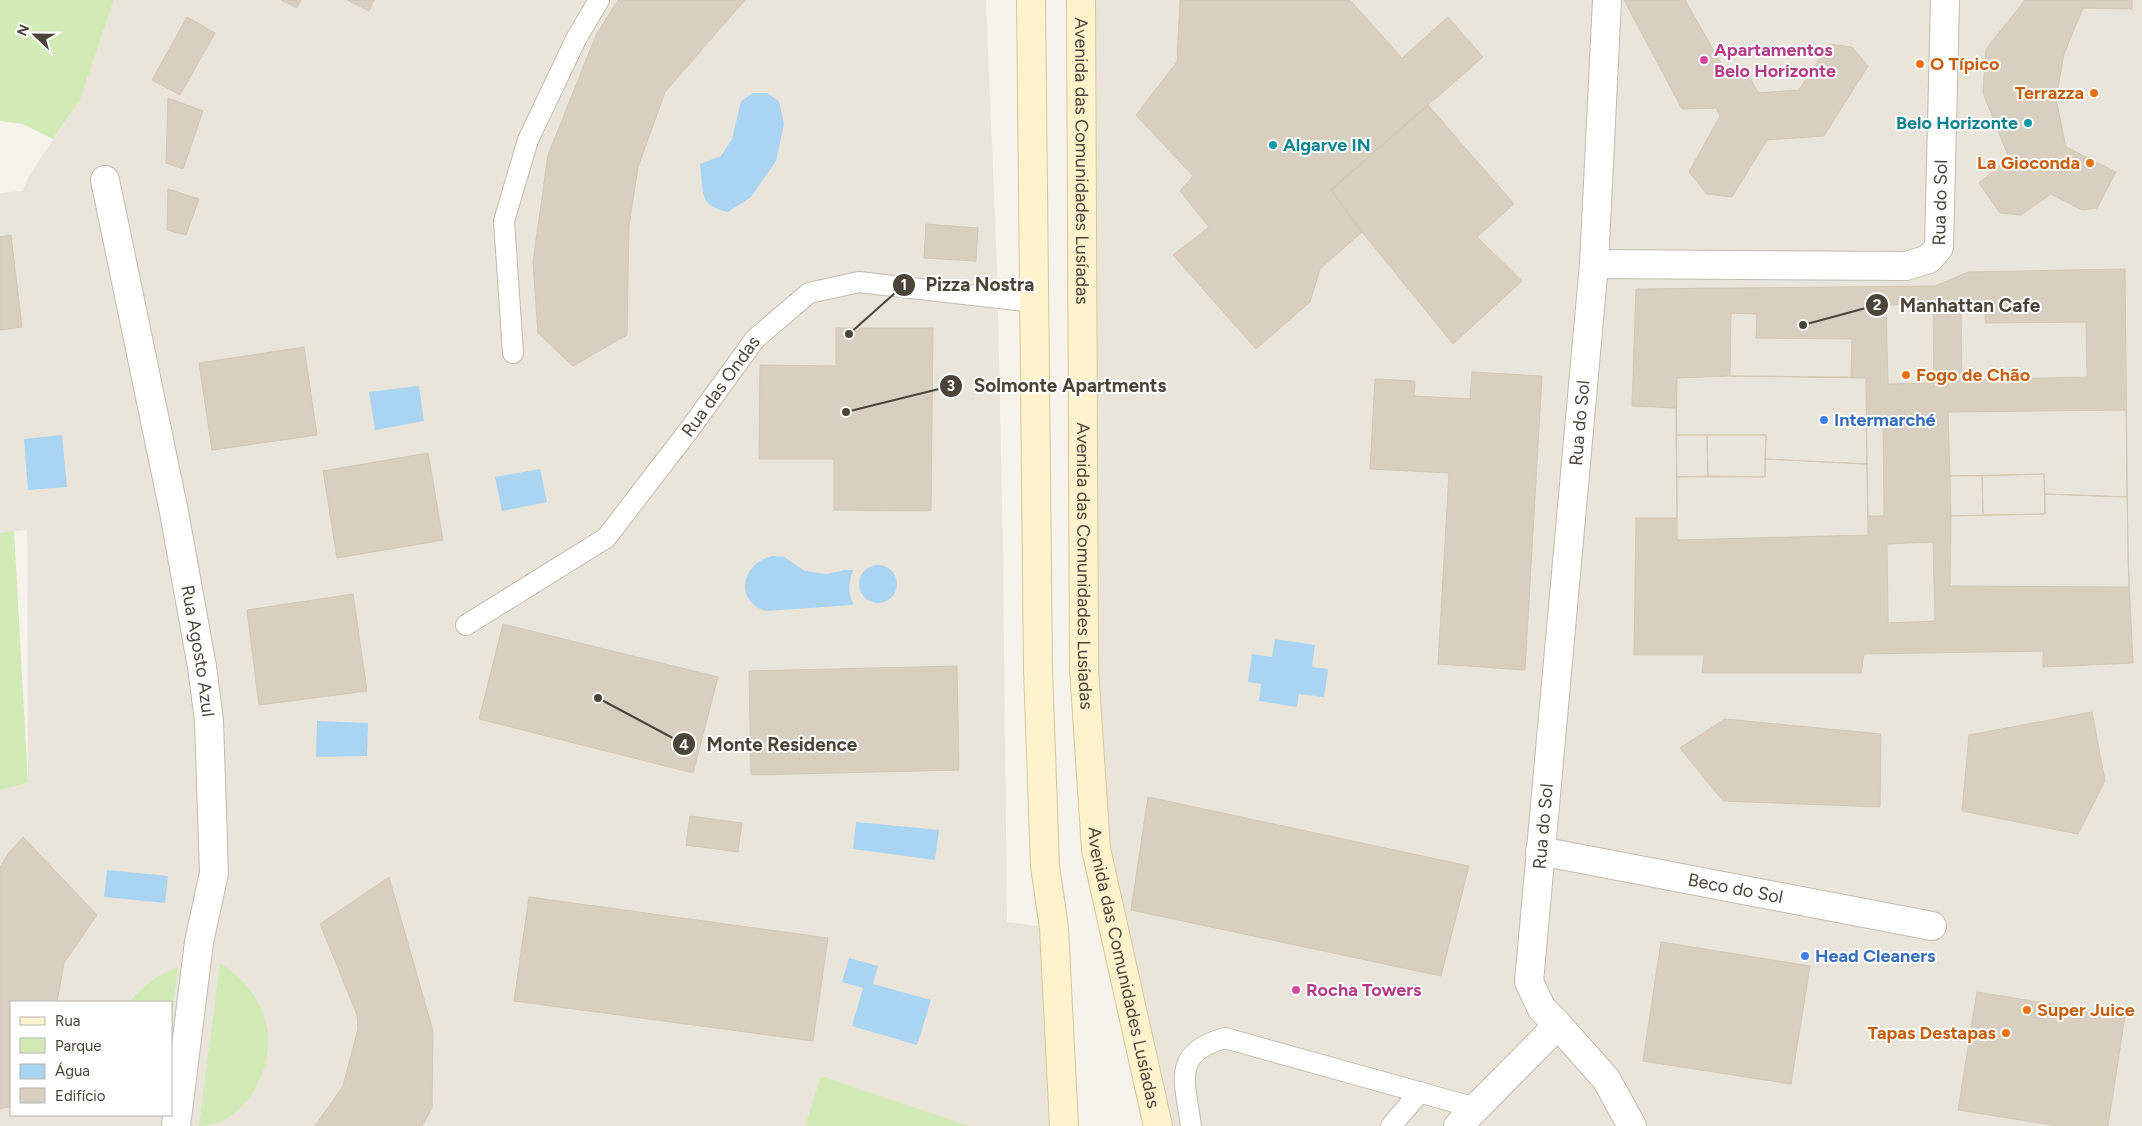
<svg xmlns="http://www.w3.org/2000/svg" width="2142" height="1126" viewBox="0 0 2142 1126" font-family="Figtree,sans-serif">
	<style>
		.residential { fill: #eae5da; fill-rule: evenodd }
		.green { fill: #d2eab5 }
		.water { fill: #a9d4f2 }
		.building { fill: #d8cfc1; stroke: #d3c7b4; fill-rule: evenodd }
		.lines { fill: none; stroke-linecap: round; stroke-linejoin: round }
		.service-casing { stroke: #c2bbae; stroke-width: 22 }
		.minor-casing { stroke: #c2bbae; stroke-width: 30 }
		.secondary-casing { stroke: #d6c79b; stroke-width: 30 }
		.service { stroke: #fff; stroke-width: 20 }
		.minor { stroke: #fff; stroke-width: 28 }
		.secondary { stroke: #fff3cd; stroke-width: 28 }
		.hotel-dot { fill: #d1479c; stroke: #fff; stroke-width: 2 }
		.food-dot { fill: #e8710a; stroke: #fff; stroke-width: 2 }
		.culture-dot { fill: #0f9aa8; stroke: #fff; stroke-width: 2 }
		.shop-dot { fill: #3f7fe0; stroke: #fff; stroke-width: 2 }
		.labels { text-anchor: middle; stroke-width: 4; stroke-linejoin: round; paint-order: stroke }
		.hotel-label { font-size: 18px; font-weight: bold; fill: #b23c85; stroke: #fff; text-anchor: start }
		.food-label { font-size: 18px; font-weight: bold; fill: #c56008; stroke: #fff; text-anchor: start }
		.culture-label { font-size: 18px; font-weight: bold; fill: #0d838f; stroke: #fff; text-anchor: end }
		.street-label { font-size: 18px; fill: #4b4439; stroke: #fff }
		.shop-label { font-size: 18px; font-weight: bold; fill: #366cbe; stroke: #fff; text-anchor: start }
		.leader { fill: none; stroke: #4b4439; stroke-width: 2 }
		.callout-dot { fill: #4b4439; stroke: #fff; stroke-width: 2 }
		.mark-label { font-size: 15px; text-anchor: middle; font-weight: bold; fill: #fff }
		.callout-label { font-size: 19px; text-anchor: middle; font-weight: bold; fill: #4b4439; stroke: #fff; stroke-width: 4; stroke-linejoin: round; paint-order: stroke }
	</style>
	<rect width="100%" height="100%" fill="#f6f3ec"/>
	<path class="residential" d="M114,0H986L997,266L1003,548L1007,922L1054,928L1064,1126H0V790L28,783L27,530L0,533V193L22,191L30,174L80,100ZM11,1002H171V1115H11Z
		M1081,0H2142V1126H1158L1096,849Z"/>
	<path class="green" d="M0,0H114L80,100L53,139L23,124L0,121Z
		M14,531L28,783L0,790V533Z
		M220,963C243,978 259,996 266,1023C277,1065 246,1126 199,1126Z
		M178,967L171,1021V1002H130C143,984 158,975 178,967Z
		M821,1076L969,1126H805Z"/>
	<path class="water" d="M753,93H767L779,101L784,124L776,161L751,197L728,212C697,206 704,190 700,164L721,156L732,139L741,101Z
		M419,386L424,421L375,430L369,392Z
		M62,435L67,487L28,490L24,439Z
		M540,469L547,502L502,511L495,477Z
		M772,556L784,557L805,571L827,574L845,570H853C849,583 847,591 853,603L852,605L766,611C733,601 742,563 772,556Z
		M859 584a19 19 0 1 1 38 0a19 19 0 1 1-38 0Z
		M1275,639L1315,645L1312,667L1328,669L1324,697L1299,694L1297,707L1259,701L1261,684L1248,682L1252,654L1272,657Z
		M317,721L368,723L367,756L316,757Z
		M856,822L939,830L935,860L853,849Z
		M107,870L168,876L165,903L104,897Z
		M849,958L878,966L873,984L931,1000L917,1045L852,1026L863,988L842,982Z"/>
	<path class="building" d="M281,0H301L297,8Z
		M347,0H374L369,11Z
		M618,0H745L665,92L638,167L629,226L627,335L573,366L538,333L533,262L548,155L596,35Z
		M1180,0H1350L1402,58L1448,17L1483,57L1331,190L1362,232L1320,269L1310,302L1256,349L1173,255L1209,227L1180,191L1193,176L1136,115L1177,62Z
		M1624,0H1685L1726,72L1748,74L1758,93L1799,90L1829,44L1852,47L1868,66L1824,136L1767,140L1732,197L1707,194L1689,172L1720,116L1716,108L1682,109Z
		M2025,0H2132V9L2083,8L2064,54L2056,99L2066,147L2116,172L2097,208L2082,210L2051,194L2021,215L2000,213L1979,183L2009,158L1983,93L1986,49Z
		M187,17L215,33L180,95L152,80Z
		M168,98L203,111L183,169L166,163Z
		M1428,105L1514,204L1477,237L1522,281L1453,344L1362,232L1331,190Z
		M168,189L199,199L186,235L167,230Z
		M926,224L978,228L976,261L924,258Z
		M11,235L22,327L0,330V237Z
		M2125,269L2128,559L2133,663L2043,667V651L1864,654L1861,673H1702L1704,655H1634L1636,518H1677L1676,408L1632,406L1636,289L1935,286L1968,272ZM1933,304L1934,383L1888,384L1886,305ZM1961,308H1985V323L2086,322L2087,377L1962,380ZM1731,313L1757,314L1756,338L1852,339L1851,377L1730,376ZM1866,417H1883L1884,516H1868ZM1707,435H1766L1765,477L1708,476ZM2044,474L2045,514L1983,515L1982,476ZM1933,542L1935,621L1888,623L1887,544Z
		M836,328H933L931,511L834,510V459H759L760,365L836,366Z
		M304,347L317,435L212,450L199,363Z
		M1472,372L1542,376L1525,670L1438,664L1449,473L1370,469L1375,379L1415,381L1414,396L1470,399Z
		M1730,376L1866,378L1867,464L1765,459L1766,435H1676L1677,378Z
		M2126,410L2127,497L2045,494L2044,474L1950,476L1948,412Z
		M1676,435H1707L1708,476L1677,477Z
		M428,453L443,540L337,558L323,471Z
		M1765,459L1867,464L1868,535L1677,540V477H1765Z
		M1950,476H1982L1983,515L1951,516Z
		M2045,494L2127,497L2129,587L1950,586L1951,516L2045,514Z
		M353,594L367,691L259,705L247,610Z
		M503,624L718,677L693,773L479,719Z
		M957,666L959,770L751,775L749,671Z
		M2092,712L2105,781L2078,834L1962,811L1969,735Z
		M1725,719L1881,734L1880,807L1723,801L1680,748Z
		M1148,797L1469,866L1441,976L1131,910Z
		M690,816L742,823L738,852L686,845Z
		M23,837L97,915L64,963L57,1002H11V1106L0,1109V867L8,854Z
		M389,877L433,1031L432,1108L422,1126H315L343,1086L358,1029L357,1015L320,924Z
		M529,897L828,938L813,1041L514,1001Z
		M1661,942L1810,966L1791,1084L1643,1061Z
		M1977,992L2125,1016L2108,1126H2058L1958,1110Z"/>
	<g class="lines">
		<defs>
			<g id="service">
				<path d="M513,353L504,221L528,140L576,39L599,0"/>
				<path id="s1" d="M466,625L606,538L689,430L755,339L809,293L859,282L1033,302"/>
				<path d="M1191,1126C1185,1081 1171,1053 1225,1038L1476,1108"/>
				<path d="M1391,1126L1420,1092"/>
			</g>
			<g id="minor">
				<path id="s2" d="M105,180L174,512L202,667L209,721L214,873L199,942L176,1126"/>
				<path id="s3" d="M1594,264L1906,266L1929,259L1939,247L1945,0"/>
				<path id="s4" d="M1540,851L1932,926"/>
				<path d="M1558,1025L1606,1079L1632,1126"/>
				<path id="s5" d="M1458,1126L1558,1025L1542,1009L1529,982L1594,264L1607,0"/>
			</g>
			<g id="secondary">
				<path d="M1031,0L1038,669L1045,866L1054,928L1064,1126"/>
				<path id="s6" d="M1081,0L1084,669L1096,849L1158,1126"/>
			</g>
		</defs>
		<use href="#service" class="service-casing"/>
		<use href="#minor" class="minor-casing"/>
		<use href="#secondary" class="secondary-casing"/>
		<use href="#service" class="service"/>
		<use href="#minor" class="minor"/>
		<use href="#secondary" class="secondary"/>
	</g>
	<g class="hotel-dot">
		<circle cx="1704" cy="60" r="5"/>
		<circle cx="1296" cy="990" r="5"/>
	</g>
	<g class="food-dot">
		<circle cx="1920" cy="64" r="5"/>
		<circle cx="2094" cy="93" r="5"/>
		<circle cx="2090" cy="163" r="5"/>
		<circle cx="1906" cy="375" r="5"/>
		<circle cx="2027" cy="1010" r="5"/>
		<circle cx="2006" cy="1033" r="5"/>
	</g>
	<g class="culture-dot">
		<circle cx="2028" cy="123" r="5"/>
		<circle cx="1273" cy="145" r="5"/>
	</g>
	<g class="shop-dot">
		<circle cx="1824" cy="420" r="5"/>
		<circle cx="1805" cy="956" r="5"/>
	</g>
	<g class="labels">
		<g class="hotel-label">
			<text x="1714" y="56">Apartamentos<tspan x="1714" dy="21">Belo Horizonte</tspan></text>
			<text x="1306" y="996">Rocha Towers</text>
		</g>
		<g class="food-label">
			<text x="1930" y="70">O Típico</text>
			<text x="2084" y="99" text-anchor="end">Terrazza</text>
			<text x="2080" y="169" text-anchor="end">La Gioconda</text>
			<text x="1916" y="381">Fogo de Chão</text>
			<text x="2037" y="1016">Super Juice</text>
			<text x="1996" y="1039" text-anchor="end">Tapas Destapas</text>
		</g>
		<g class="culture-label">
			<text x="2018" y="129">Belo Horizonte</text>
			<text x="1283" y="151" text-anchor="start">Algarve IN</text>
		</g>
		<g class="street-label">
			<text dy="6" stroke="none"><textPath href="#s6" startOffset="161">Avenida das Comunidades Lusíadas</textPath></text>
			<text dy="6" stroke="none"><textPath href="#s3" startOffset="396">Rua do Sol</textPath></text>
			<text dy="6" stroke="none"><textPath href="#s1" startOffset="355">Rua das Ondas</textPath></text>
			<text dy="6" stroke="none"><textPath href="#s5" startOffset="756">Rua do Sol</textPath></text>
			<text dy="6" stroke="none"><textPath href="#s6" startOffset="566">Avenida das Comunidades Lusíadas</textPath></text>
			<text dy="6" stroke="none"><textPath href="#s2" startOffset="480">Rua Agosto Azul</textPath></text>
			<text dy="6" stroke="none"><textPath href="#s5" startOffset="351">Rua do Sol</textPath></text>
			<text dy="6" stroke="none"><textPath href="#s4" startOffset="199">Beco do Sol</textPath></text>
			<text dy="6" stroke="none"><textPath href="#s6" startOffset="971">Avenida das Comunidades Lusíadas</textPath></text>
		</g>
		<g class="shop-label">
			<text x="1834" y="426">Intermarché</text>
			<text x="1815" y="962">Head Cleaners</text>
		</g>
	</g>
	<path class="leader" d="M849 334L904 285M1803 325L1877 305M846 412L951 386M598 698L684 744"/>
	<g class="callout-dot">
		<circle cx="849" cy="334" r="5"/>
		<circle cx="1803" cy="325" r="5"/>
		<circle cx="846" cy="412" r="5"/>
		<circle cx="598" cy="698" r="5"/>
		<circle cx="904" cy="285" r="12"/>
		<circle cx="1877" cy="305" r="12"/>
		<circle cx="951" cy="386" r="12"/>
		<circle cx="684" cy="744" r="12"/>
	</g>
	<g class="mark-label">
		<text x="904" y="290">1</text>
		<text x="1877" y="310">2</text>
		<text x="951" y="391">3</text>
		<text x="684" y="750">4</text>
	</g>
	<g class="callout-label">
		<text x="980" y="291">Pizza Nostra</text>
		<text x="1970" y="312">Manhattan Cafe</text>
		<text x="1070" y="392">Solmonte Apartments</text>
		<text x="782" y="751">Monte Residence</text>
	</g>
	<rect x="10" y="1001" width="162" height="115" fill="#ffffff" stroke="#b7b4b0"/>
	<rect x="20" y="1017" width="25" height="8" fill="#fff3cd" stroke="#b7b4b0"/>
	<text x="55" y="1026" font-size="15" fill="#4b4439">Rua</text>
	<rect x="20" y="1038" width="25" height="15" fill="#d2eab5" stroke="#b7b4b0"/>
	<text x="55" y="1051" font-size="15" fill="#4b4439">Parque</text>
	<rect x="20" y="1064" width="25" height="15" fill="#a9d4f2" stroke="#b7b4b0"/>
	<text x="55" y="1076" font-size="15" fill="#4b4439">Água</text>
	<rect x="20" y="1088" width="25" height="15" fill="#d8cfc1" stroke="#b7b4b0"/>
	<text x="55" y="1101" font-size="15" fill="#4b4439">Edifício</text>
	<g transform="translate(35 35) rotate(292)" stroke="#ffffff" stroke-width="4" paint-order="stroke">
	<path d="M0-4L9 19L0 12L-9 19Z" fill="#4b4439"/>
	<text y="-8" font-size="14" font-weight="bold" text-anchor="middle" fill="#4b4439">N</text>
	</g>
</svg>
